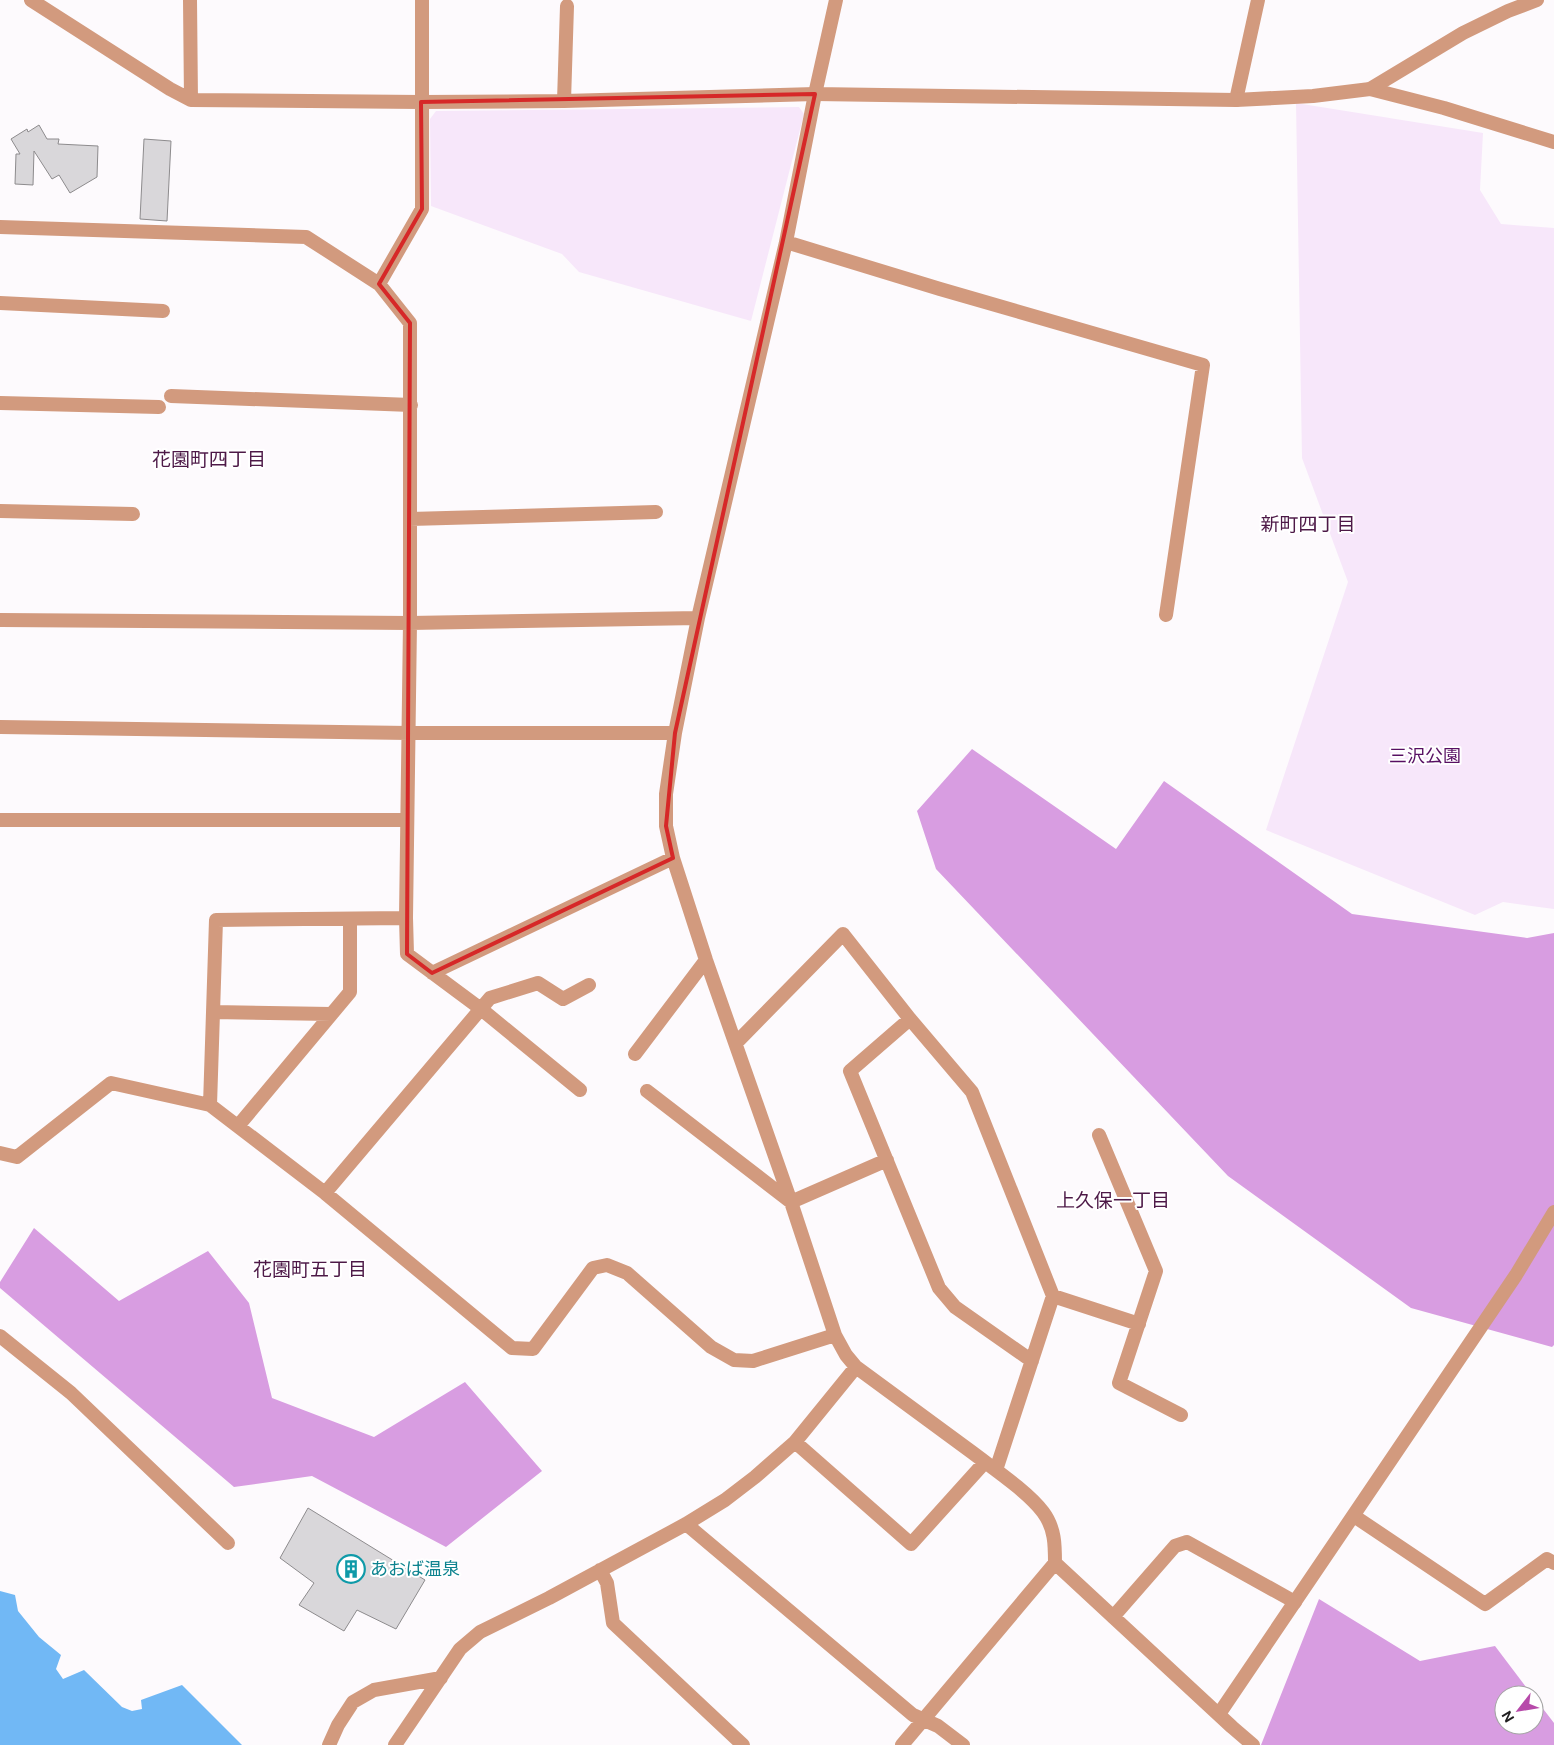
<svg xmlns="http://www.w3.org/2000/svg" width="1554" height="1745" viewBox="0 0 1554 1745" font-family="'DM Sans','Noto Sans JP',sans-serif">
	<style>
		.green { fill: #f7e7fa }
		.forest { fill: #d89de1 }
		.water { fill: #71b8f5 }
		.building { fill: #d9d7da; stroke: #8d8b8d }
		.lines { fill: none; stroke-linecap: round; stroke-linejoin: round }
		.minor { stroke: #d29a7e; stroke-width: 14 }
		.tertiary { stroke: #d29a7e; stroke-width: 14 }
		.marked { fill: none; stroke: #d62828; stroke-width: 4; stroke-linejoin: round }
		.labels { text-anchor: middle; stroke-width: 4; stroke-linejoin: round; paint-order: stroke }
		.park-label { font-size: 18px; fill: #570f62; stroke: #fff }
		.culture-label { font-size: 18px; fill: #0d838f; stroke: #fff; text-anchor: start }
		.neighbourhood-label { font-size: 19px; fill: #4d1947; stroke: #fff }
	</style>
	<rect width="100%" height="100%" fill="#fdfafd"/>
	<path class="green" d="M1296,103L1483,133L1480,190L1501,224L1554,228V909L1503,902L1475,915L1266,830L1348,582L1302,458Z
		M799,107L804,114L751,321L579,272L562,254L431,206L430,119L436,111Z"/>
	<path class="forest" d="M972,749L1116,849L1164,781L1352,914L1527,938L1554,933V1345L1552,1347L1411,1308L1228,1176L936,869L917,811Z
		M34,1228L119,1301L208,1251L249,1303L272,1398L374,1437L465,1382L542,1471L446,1547L312,1476L234,1487L0,1288V1282Z
		M1319,1599L1420,1661L1495,1646L1532,1695H1504V1725H1534V1697L1554,1723V1745H1261Z"/>
	<path class="water" d="M0,1591L15,1595L18,1611L39,1637L61,1655L56,1669L63,1679L84,1670L122,1707L132,1711L142,1709L141,1700L182,1685L242,1745H0Z"/>
	<path class="building" d="M39,125L47,139H59L58,144L98,146L97,177L70,193L59,175L52,179L34,151L33,185L15,184L16,154H20L11,139L27,129L28,132Z
		M144,139L171,141L167,221L140,219Z
		M308,1508L425,1580L396,1629L357,1610L344,1631L299,1605L314,1583L280,1558Z"/>
	<g class="lines">
		<path class="minor" d="M31,0L170,89L191,100L421,102L564,101L815,94L786,242L698,618L675,733L666,794V826L673,858L706,960L791,1202L835,1335L846,1355L856,1367C895,1396 934,1424 973,1453C994,1469 1028,1492 1043,1512C1055,1528 1055,1545 1055,1563L902,1745
			M190,0L191,100
			M1370,89L1444,108L1554,142
			M1236,100L1258,0
			M564,101L567,6
			M0,227L306,237L379,284L410,323V623L406,918L407,954L481,1009L580,1090
			M786,242L940,289L1203,365L1166,615
			M379,284L422,209V0
			M0,303L163,311
			M171,396L411,405
			M0,403L159,407
			M0,511L133,514
			M410,519L656,512
			M0,620L410,623L698,618
			M0,727L408,733H675
			M0,820H407
			M432,973L673,858
			M213,1012L331,1014
			M910,1019L850,1071L939,1288L955,1307L1032,1361
			M736,1043L843,934L910,1019L972,1092L1053,1296L996,1470
			M635,1054L706,960
			M647,1091L791,1202L887,1160
			M210,1105L216,920L406,918
			M238,1126L350,992V919
			M1099,1135L1156,1271L1119,1383L1181,1415
			M0,1153L17,1157L111,1083L210,1105L325,1193L512,1348L533,1349L593,1268L607,1265L627,1273L711,1347L734,1360L753,1361L835,1335
			M325,1193L490,998L538,983L563,999L589,985
			M1053,1296L1139,1324
			M0,1336L71,1393L228,1543
			M795,1442L911,1544L985,1462
			M1354,1516L1485,1604L1547,1559L1554,1563
			M686,1524L913,1715L938,1726L963,1745
			M1055,1563L1232,1727L1253,1745
			M600,1570L607,1583L613,1623L743,1745
			M1113,1617L1175,1546L1187,1542L1295,1602
			M329,1745L338,1725L353,1702L374,1690L441,1678
			M395,1745L460,1649L480,1632L549,1598L686,1524L725,1500L755,1477L795,1442L856,1367"/>
		<path class="tertiary" d="M836,0L815,94L1236,100L1313,96L1370,89L1463,33L1508,11L1537,0
			M1219,1714L1516,1275L1554,1212"/>
	</g>
	<path class="marked" d="M815,94L675,733L666,826L673,858L432,973L407,954L410,323L379,284L422,209L421,102Z"/>
	<defs>
		<symbol id="building-ring" viewBox="-11 -11 22 22"><circle r="9.5" fill="#fff" stroke="#0f9aa8" stroke-width="1.5"/><path d="M-4-6H4V6H1V3H-1V6H-4ZM-2.5-4.3h1.7v1.8h-1.7ZM.8-4.3h1.7v1.8H.8ZM-2.5-1h1.7V.8h-1.7ZM.8-1h1.7V.8H.8Z" fill="#0f9aa8"/></symbol>
	</defs>
	<g fill-rule="evenodd">
		<use href="#building-ring" x="335" y="1553" width="32" height="32"/>
	</g>
	<g class="labels">
		<g class="park-label">
			<text x="1425" y="762">三沢公園</text>
		</g>
		<g class="culture-label">
			<text x="370" y="1575">あおば温泉</text>
		</g>
		<g class="neighbourhood-label">
			<text x="209" y="466">花園町四丁目</text>
			<text x="1308" y="531">新町四丁目</text>
			<text x="1113" y="1207">上久保一丁目</text>
			<text x="310" y="1276">花園町五丁目</text>
		</g>
	</g>
	<g transform="translate(1519 1710) rotate(239)"><circle r="24" fill="#ffffff" stroke="#a5a5a5"/>
	<path d="M0-4L9 19L0 12L-9 19Z" fill="#b74aaa"/>
	<text y="-8" font-size="14" font-weight="bold" text-anchor="middle" fill="#1f1e1f">N</text>
	</g>
</svg>
